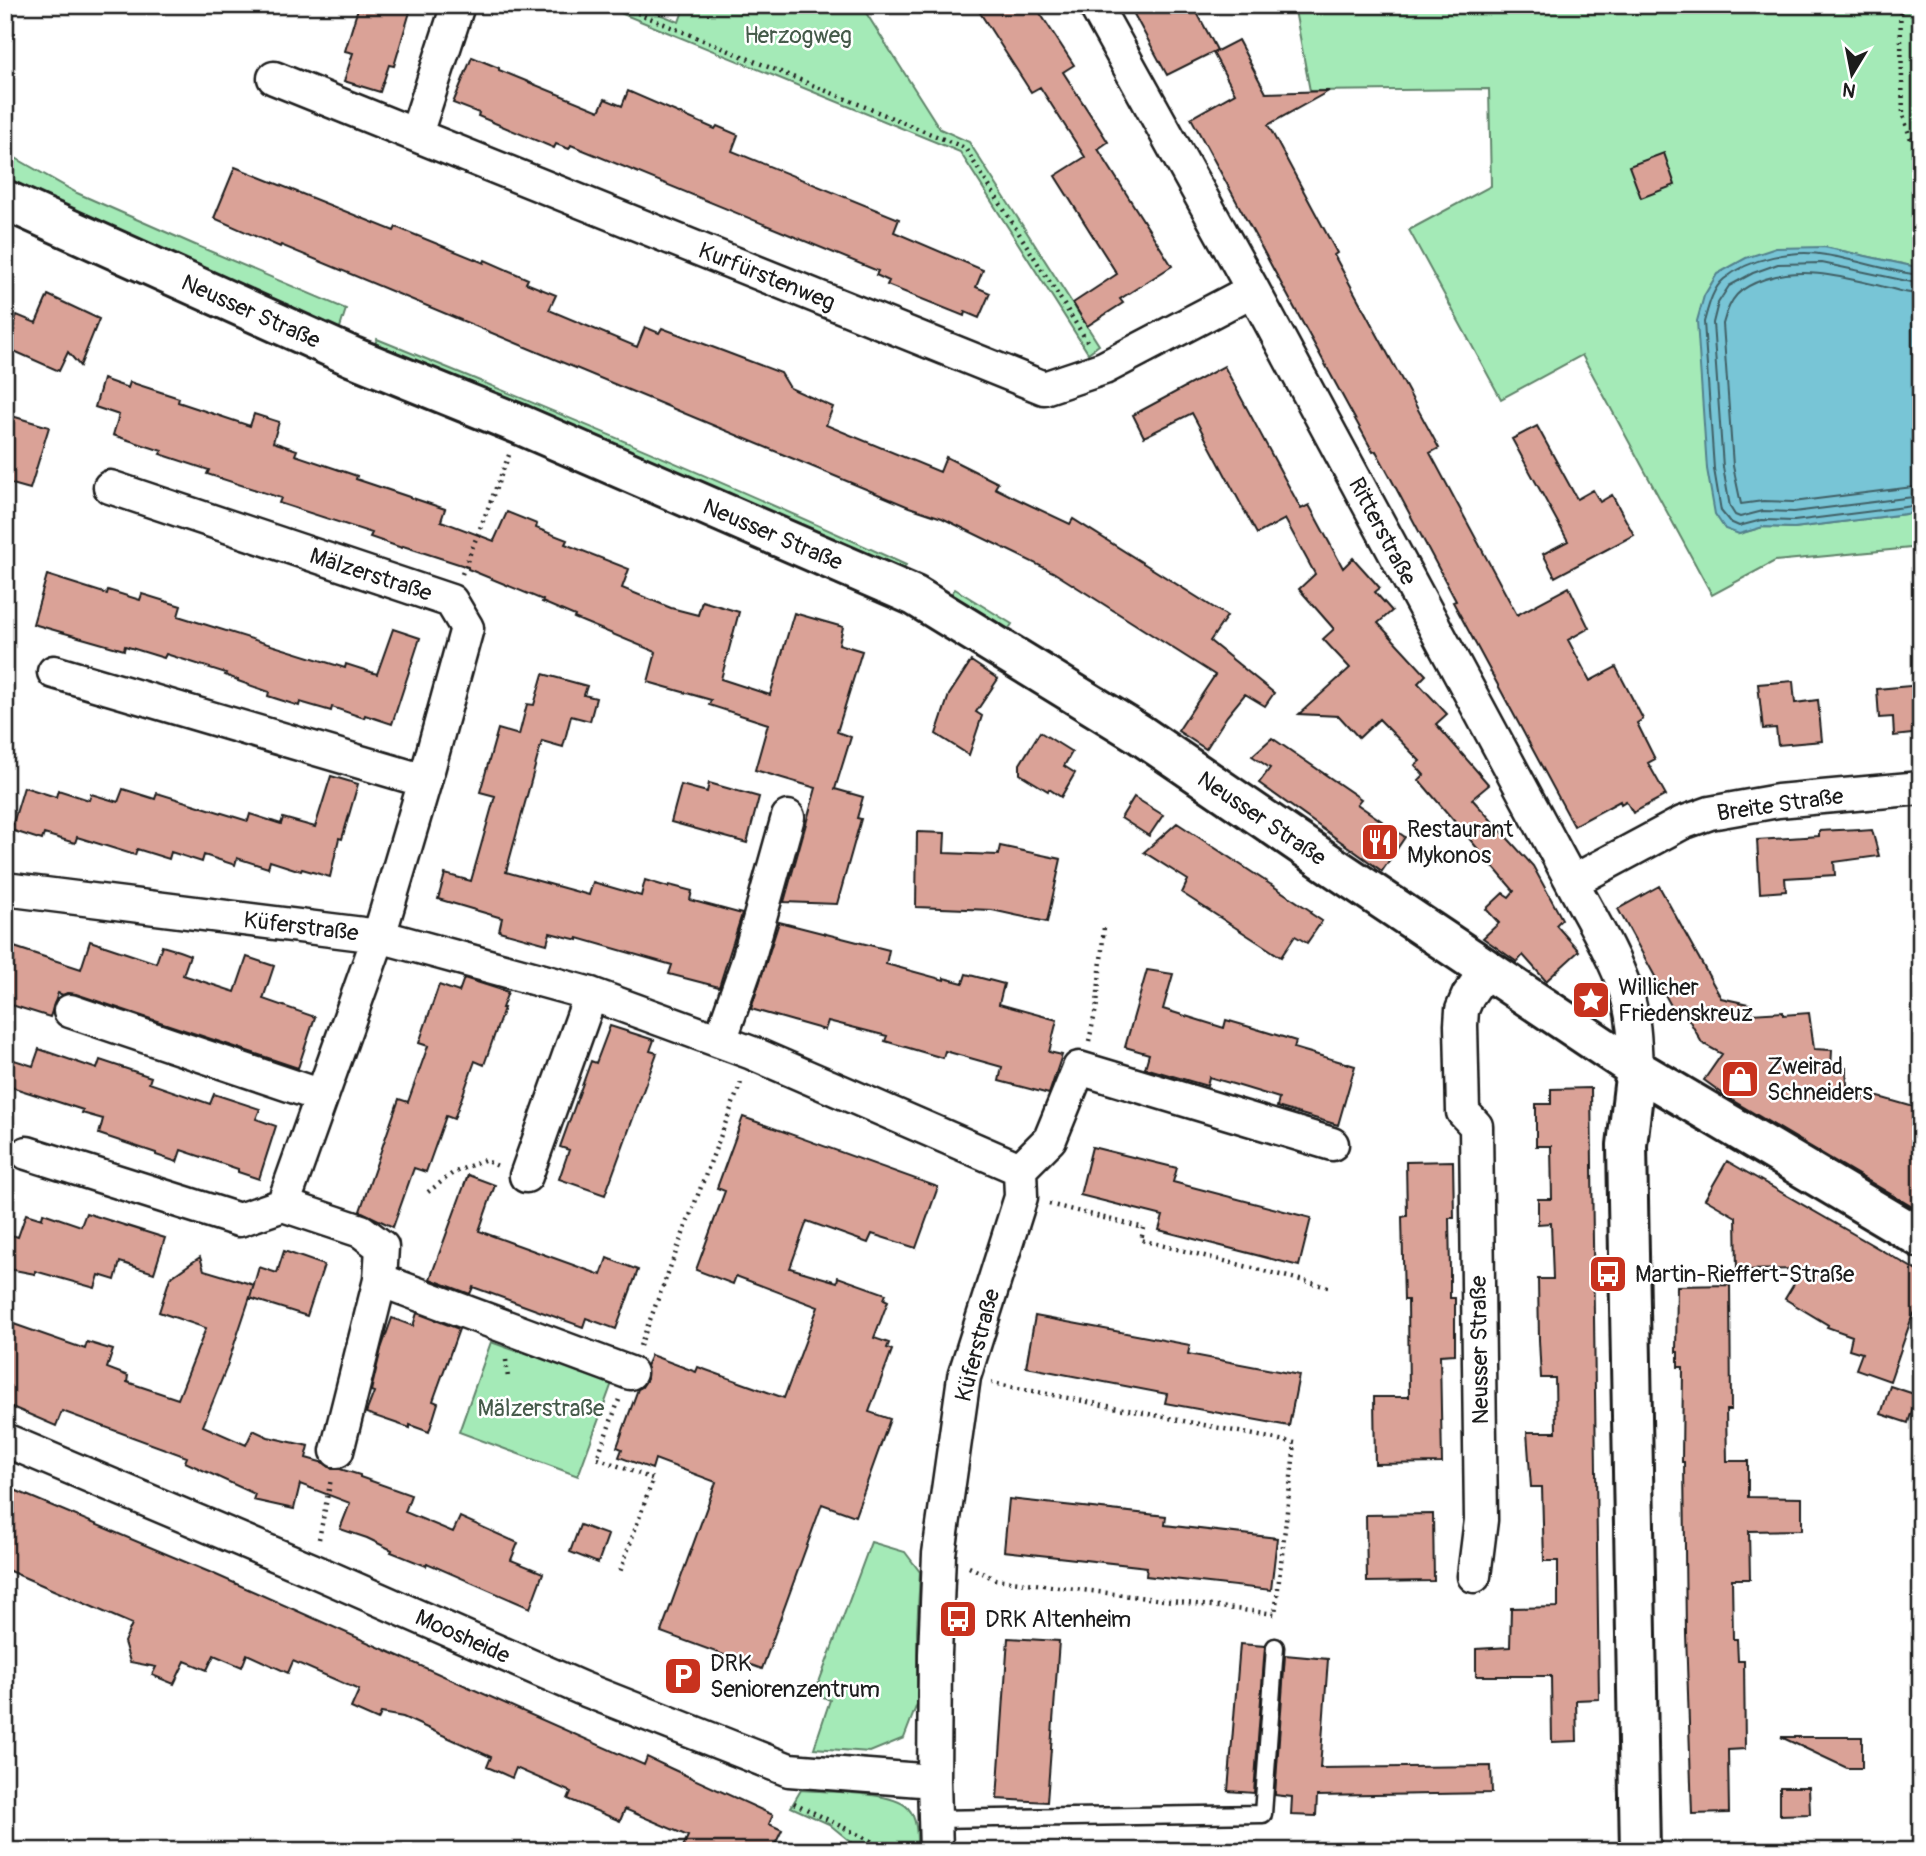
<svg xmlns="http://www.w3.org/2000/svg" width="1926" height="1856" viewBox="0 0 1926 1856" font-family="Pangolin,sans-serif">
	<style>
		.green { fill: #a4eab7; stroke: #60836a; stroke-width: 2 }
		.water { fill: #78c5d6; stroke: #53818c; stroke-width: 2 }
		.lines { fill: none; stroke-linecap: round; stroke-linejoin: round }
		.shore { stroke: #416066; stroke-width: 2 }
		.building { fill: #daa297; stroke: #1c1c1c; stroke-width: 2 }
		.service-casing { stroke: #1c1c1c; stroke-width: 21 }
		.minor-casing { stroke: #1c1c1c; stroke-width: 37 }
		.tertiary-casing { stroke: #1c1c1c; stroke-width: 44 }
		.path { stroke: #1c1c1c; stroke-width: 4.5; stroke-dasharray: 2 5; stroke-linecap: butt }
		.service { stroke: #fff; stroke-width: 16 }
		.minor { stroke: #fff; stroke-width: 32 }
		.tertiary { stroke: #fff; stroke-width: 38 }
		.labels { text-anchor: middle; stroke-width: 5; stroke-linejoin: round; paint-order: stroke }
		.park-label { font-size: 23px; fill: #455a4a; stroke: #fff }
		.street-label { font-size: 23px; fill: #1c1c1c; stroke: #fff }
		.poi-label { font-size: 23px; fill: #1c1c1c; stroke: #fff; text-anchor: start }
	</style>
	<rect width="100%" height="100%" fill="#fff"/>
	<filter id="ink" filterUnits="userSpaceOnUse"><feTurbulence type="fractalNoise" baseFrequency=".0143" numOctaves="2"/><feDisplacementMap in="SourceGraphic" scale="14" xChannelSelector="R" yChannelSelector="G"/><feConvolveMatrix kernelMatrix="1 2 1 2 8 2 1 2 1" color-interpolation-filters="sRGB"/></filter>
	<g filter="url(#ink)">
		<path class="green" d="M601,5H637L679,22L685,5H861L940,129L969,142L1099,345L1088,353L960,152Z
			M1294,5H1921V268L1824,247L1739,534L1763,527L1794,528L1921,512V547L1775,561L1712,595L1582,355L1501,399L1409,230L1491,186L1489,89L1310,91Z
			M5,152L77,193L193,244L346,309L338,334L5,183Z
			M377,339C555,411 731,485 906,565L902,572L815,531L373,348Z
			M955,589L1012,624L1008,630L949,597Z
			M520,1339L616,1372L578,1476L459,1432L491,1342L516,1351Z
			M871,1542L905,1552L920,1572L917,1630V1704L904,1738L870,1752L814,1748L830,1700L815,1693Z
			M801,1790C825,1792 892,1791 908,1808C918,1819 917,1837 917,1851H862L829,1824L791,1807Z"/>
		<path class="water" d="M1824,247L1921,268V512L1794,528L1763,527L1739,534L1725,529L1715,514L1707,469L1697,321L1704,296L1717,274L1746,258L1776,248Z"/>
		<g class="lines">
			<path class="shore" d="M1921,275C1889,272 1858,260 1826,255C1794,249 1750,258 1724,279C1712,289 1708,308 1704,322L1714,469L1721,511L1730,522L1739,526L1762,520L1794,521L1921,505
				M1921,284L1822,263L1778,264L1753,273L1729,286L1718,303L1713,323L1723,467L1730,507L1735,515L1740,517L1763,511L1794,512L1921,496
				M1921,294C1910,294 1899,291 1889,288C1848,279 1806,265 1765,279C1739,288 1730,297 1723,324L1733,466L1741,504L1763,501L1793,502L1921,486"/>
		</g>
		<path class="building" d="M359,5H412L394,66L389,65L380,92L344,81L353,53L345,51Z
			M975,5H1030L1032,9L1036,7L1074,65L1063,72L1108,142L1098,149L1172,266L1120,299L1123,303L1087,326L1073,303L1117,274L1055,176L1085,157L1040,87L1031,92Z
			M1129,5H1193L1217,50L1167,75Z
			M1238,40L1266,93L1329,91L1268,125L1337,253L1334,255L1439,448L1430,453L1517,615L1569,587L1589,628L1568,640L1590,681L1616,667L1643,719L1637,723L1655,759L1648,763L1666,795L1633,813L1626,801L1621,804L1620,801L1574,826L1453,602L1456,601L1389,475L1376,451L1373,452L1191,118L1235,93L1213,53Z
			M472,57L499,68V70L599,111L605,99L622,106L628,91L715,129L717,126L738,135L732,151L899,219L894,232L983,270L976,287L990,293L979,318L965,312L964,316L887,285L889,281L876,275L878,271L571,145L569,149L556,144L554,148L478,116L479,113L453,103Z
			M1664,153L1675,185L1641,198L1629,166Z
			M235,167L394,231L396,227L484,263L485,260L528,279L526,283L556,295L549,310L637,347L645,327L659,333L662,328L781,373L790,388L833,407L826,425L940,472L946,457L998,483L995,488L1015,498L1070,524L1073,519L1227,616L1210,641L1274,693L1265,706L1245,694L1227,716L1206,749L1178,731L1215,675L1053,572L942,518L909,507L281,245L280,247L214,218Z
			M48,295L99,319L80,366L68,352L59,371L5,347V343L17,315L36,323Z
			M1224,366L1301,509L1309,505L1343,568L1353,558L1380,588L1375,592L1392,611L1378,623L1426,675L1418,683L1447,714L1436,724L1489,785L1472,799L1533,866L1562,919L1556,925L1579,951L1546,981L1523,955L1517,962L1483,938L1499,923L1486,909L1503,893L1509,897L1514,891L1419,780L1424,775L1415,765L1420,761L1379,719L1359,738L1339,716L1299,714L1350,668L1323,639L1334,629L1299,589L1315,574L1285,519L1257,534L1192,413L1144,437L1133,415Z
			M103,379L128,388L130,382L179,398L178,402L250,426L254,414L279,422L273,442L297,450L295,455L357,476L356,479L445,509L441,521L494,541L507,512L537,524L536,528L567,540L565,544L629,569L622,588L671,608L698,615L702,601L739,612L721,679L770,695L794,613L843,627L839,644L862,651L837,732L851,737L835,789L863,797L857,818L861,819L837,904L784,902L816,788L755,770L768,724L709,705L711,700L648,682L656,652L574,618L575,616L542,602L543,600L468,569V567L403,546L402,548L370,537L372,533L279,503L281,498L207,474L209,470L160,454L162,451L113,435L119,415L95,407Z
			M5,414L49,427L30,489L5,482Z
			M1537,426L1577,499L1593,490L1600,502L1612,495L1634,535L1555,577L1543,554L1568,541L1512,439Z
			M47,575L107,594L108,590L140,600L142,594L181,606L178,616L345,668L346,664L377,674L393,629L420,638L392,724L365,715L364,718L332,707L331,711L300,702L299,706L268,696L269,692L238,681V680L225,675L226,673L166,654L164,658L125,646L124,650L33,624Z
			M971,661L998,679L976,712L982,716L969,755L936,734L949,695Z
			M543,674L587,686L584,695L596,698L590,721L571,716L563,747L542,741L506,872L589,895L593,882L641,896L645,880L668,887L669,885L692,891L690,900L742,914L719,987L669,974L672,965L578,938V940L550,933L547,944L499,931L502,918L438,899L445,874L471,881L495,796L480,792L498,729L519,735L527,704L534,705Z
			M1793,681L1795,703L1818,700L1822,741L1778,745L1776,728L1763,729L1758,684Z
			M1921,685V733L1894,736L1893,717L1879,718L1877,689Z
			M1040,732L1072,752L1064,766L1075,773L1061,797L1049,789L1048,791L1020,774V764Z
			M1272,738L1361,799L1357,804L1405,837L1382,871L1259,783L1270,768L1252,756Z
			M331,776L358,784L342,839L339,838L330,877L302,869L301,871L270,861L268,868L237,858L235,865L204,855L202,862L171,852L169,859L137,849L135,855L77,837L75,843L44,834L42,840L11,830L24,787L56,797L58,790L89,800L91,794L118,802L123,789L155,799L157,793L248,821L250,814L281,824L283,818L315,827Z
			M709,783L759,797L747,843L671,822L681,785L707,792Z
			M1134,797L1163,815L1149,836L1121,818Z
			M1177,823L1311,911L1310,913L1322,921L1307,943L1295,936L1281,957L1182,893L1188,880L1144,852Z
			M1859,829V831L1872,830L1879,856L1834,862L1835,875L1785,878L1786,891L1760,893L1757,840L1819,836V831Z
			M917,832L945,833L944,853L998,855L1000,846L1061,859L1047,922L992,910L916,907Z
			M1659,886L1721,998L1753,1005L1751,1014L1783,1012V1015L1809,1013L1814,1049L1832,1050L1831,1069L1846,1068L1848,1099L1879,1097L1921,1109V1212L1730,1099L1704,1080L1722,1054L1702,1043L1683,1009L1675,1013L1618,909Z
			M779,922L889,950L886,964L944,980V978L963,983L966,974L1004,984L999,1004L1057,1020L1049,1052L1062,1055L1049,1094L999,1081L1002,1067L945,1051L943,1058L885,1041L887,1036L828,1021L825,1030L751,1009Z
			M90,941L156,963L162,946L179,951L190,955L183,975L235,992L247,957L274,966L263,999L315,1017L298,1068L76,994L67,993L63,995L58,993L50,1017L5,1003V944L81,969Z
			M1147,970L1173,974L1163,1009L1224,1028L1226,1020L1250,1027L1296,1041L1294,1048L1355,1066L1338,1125L1277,1107L1279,1098L1233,1084L1209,1077L1207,1086L1145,1068L1149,1054L1125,1047Z
			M464,978L508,992L502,1008H504L484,1065L475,1061L454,1119L446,1116L426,1172L414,1168L393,1227L360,1211L399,1099L408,1102L428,1046L419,1043L439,985L459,992Z
			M610,1026L654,1040L650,1051L657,1053L605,1195L559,1179L569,1150L560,1147L591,1061L596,1063Z
			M39,1049L97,1069L100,1060L151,1077L149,1083L210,1104L214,1094L260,1109L256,1119L276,1126L259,1179L238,1172V1169L181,1150L177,1162L156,1155V1153L99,1134L103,1119L82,1113L83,1110L5,1085V1057L33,1066Z
			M1591,1088L1599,1699L1576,1700L1577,1741L1552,1742L1551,1676H1476V1649L1510,1647L1511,1608L1558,1607V1561H1544L1542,1487H1531L1527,1432H1556L1555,1378H1541L1539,1340L1538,1279H1553L1551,1223L1538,1224V1199H1552L1551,1146H1536V1104H1551V1089Z
			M743,1117L938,1187L916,1248L872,1234L868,1243L807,1221L790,1268L837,1282L838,1277L886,1294L884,1299L888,1301L874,1338L889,1343L887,1348L892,1350L869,1412L890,1419L855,1516L822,1504L762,1669L661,1632L716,1482L655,1459L652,1469L619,1457L622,1449L617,1447L638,1389L642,1387L647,1379L646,1366L651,1355L696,1372L698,1367L784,1398L818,1307L736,1276L733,1284L696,1270L725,1191L717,1188Z
			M1092,1147L1177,1168L1173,1182L1311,1218L1299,1266L1159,1230L1163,1216L1080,1195Z
			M1453,1161L1454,1218H1449L1450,1271V1298H1455V1354L1440,1355L1442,1463L1375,1464L1374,1397H1409L1408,1300H1404L1402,1217L1407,1216L1406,1162Z
			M1727,1161L1921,1273V1303L1911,1320L1890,1381L1856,1369L1862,1353L1849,1349L1852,1336L1827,1327L1828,1325L1785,1299L1803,1269L1737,1270L1736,1217L1705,1199Z
			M468,1175L495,1185L479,1231L601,1275L607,1258L638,1270L616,1329L586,1318L583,1327L473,1287L470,1294L430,1279Z
			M43,1213L81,1226L86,1213L165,1238L154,1273L120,1262L115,1280L99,1275L95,1288L35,1271V1274L9,1269L10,1266L5,1265V1233L18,1237L26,1214L42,1219Z
			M284,1251L324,1265L307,1316L250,1298L259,1267L277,1273Z
			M200,1257L204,1270L254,1285L226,1369L203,1426L246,1445L253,1430L268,1437L309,1446L306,1458L324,1463L332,1469H340L360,1475V1477L411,1495L405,1512L453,1532L460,1517L518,1543L511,1560L543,1573L530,1608L427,1563L426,1566L391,1552L392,1550L367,1538L340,1529L350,1503L300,1484L294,1509L253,1500L255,1494L185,1462L187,1457L62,1411L56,1426L5,1404V1321L85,1349L87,1342L113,1350L107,1368L128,1376L127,1382L178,1399L206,1328L159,1312L170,1278Z
			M1730,1285L1731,1410H1726L1727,1461H1748V1497L1802,1498V1530L1749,1531L1750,1579H1732L1733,1639H1737L1738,1661H1744L1745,1749L1728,1750L1729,1813L1692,1814L1686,1633L1684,1462H1682L1683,1367H1678V1352H1676L1677,1286Z
			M417,1313L459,1329L433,1401L438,1403L429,1432L410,1425V1428L366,1413L374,1392L371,1391L381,1349L392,1318L413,1326Z
			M1035,1316L1190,1345L1188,1354L1299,1375L1289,1426L1165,1403L1167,1394L1026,1367Z
			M1890,1386L1917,1395L1908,1423L1881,1414Z
			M5,1486L214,1574L644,1765L647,1757L672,1769L773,1815L769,1824L782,1830L772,1851H681L688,1836L625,1809L620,1821L568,1799L571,1792L516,1768L512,1778L499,1772L487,1767L491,1757L403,1717L381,1713L378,1720L351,1708L359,1690L293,1661L288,1673L247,1654L242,1667L214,1655L207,1670L185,1661L174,1684L152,1675L156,1667L130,1662L124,1642L132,1624L5,1569Z
			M1009,1499L1166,1516L1165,1525L1277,1538L1271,1590L1146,1576L1147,1567L1004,1551Z
			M1433,1514L1434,1581L1367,1582L1366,1515Z
			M580,1525L608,1535L598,1563L570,1552Z
			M1008,1638L1059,1641L1047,1802L997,1799Z
			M1240,1644L1265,1646L1254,1793L1228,1791Z
			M1285,1655L1328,1659L1320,1768L1491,1766L1492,1793L1317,1796L1316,1816L1291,1815L1292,1797L1275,1795Z
			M1781,1737H1862V1768H1847Z
			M1780,1787H1809L1810,1814L1780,1815Z"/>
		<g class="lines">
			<defs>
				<path id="service" d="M935,1819L1263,1814L1275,1647"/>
				<path id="minor" d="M1095,5L1253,290L1572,882C1589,915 1614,955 1625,989C1634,1014 1635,1042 1636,1069
					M274,78L1044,388L1104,368L1253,290
					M416,134L458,5
					M54,672L425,781
					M1572,882L1682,823L1710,813L1778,801L1921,788
					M5,889L379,936L591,994L752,1053L1020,1169L1021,1197L964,1377L939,1554L935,1654L934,1781L936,1851
					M70,1011L322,1096
					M720,1041L747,964L788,817
					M27,1153L239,1220L283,1205L379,936L425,781L467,628L451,601L110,487
					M1020,1169L1050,1139L1079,1068L1332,1144
					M526,1176L591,994
					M283,1205L361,1231L382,1247L380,1280L337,1451
					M380,1280L630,1373
					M5,1440L312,1570L581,1688L789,1770L934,1781
					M1474,1576L1481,1520L1476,1126L1463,1112L1461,1025L1462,1010L1468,996L1487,968"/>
				<path id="tertiary" d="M5,200L353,357L521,425L915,596L1138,733L1334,867L1636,1069L1921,1238
					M1636,1069L1627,1145L1640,1851"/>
			</defs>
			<use href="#service" class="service-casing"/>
			<use href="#minor" class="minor-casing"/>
			<use href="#tertiary" class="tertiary-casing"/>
			<path class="path" d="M618,5L965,148L1087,341
				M1900,5L1903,115L1910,137L1921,150
				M462,574L509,455
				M1089,1041L1097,1004L1104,927
				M428,1192L453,1173L484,1160L498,1166
				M1049,1204L1144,1228L1141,1240L1332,1288
				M640,1346L742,1080
				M506,1360L508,1378
				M619,1400L597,1458L653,1479L620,1572
				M319,1539L331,1479
				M969,1567L995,1579L1275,1614L1295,1443L992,1383
				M794,1803L871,1841L878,1851"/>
			<use href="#service" class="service"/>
			<use href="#minor" class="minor"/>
			<use href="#tertiary" class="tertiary"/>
		</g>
	</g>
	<defs>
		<symbol id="restaurant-square" viewBox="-11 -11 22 22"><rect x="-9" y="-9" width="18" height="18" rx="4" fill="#c8321e" stroke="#fff"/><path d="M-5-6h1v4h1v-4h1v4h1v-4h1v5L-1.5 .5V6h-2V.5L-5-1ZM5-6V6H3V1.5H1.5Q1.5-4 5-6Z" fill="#fff"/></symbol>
		<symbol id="sight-square" viewBox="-11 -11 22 22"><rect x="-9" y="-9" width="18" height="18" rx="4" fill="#c8321e" stroke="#fff"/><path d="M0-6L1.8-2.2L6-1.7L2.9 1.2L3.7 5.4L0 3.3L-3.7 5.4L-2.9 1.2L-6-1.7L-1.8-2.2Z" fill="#fff"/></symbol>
		<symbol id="shop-square" viewBox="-11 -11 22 22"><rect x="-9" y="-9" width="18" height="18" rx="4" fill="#c8321e" stroke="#fff"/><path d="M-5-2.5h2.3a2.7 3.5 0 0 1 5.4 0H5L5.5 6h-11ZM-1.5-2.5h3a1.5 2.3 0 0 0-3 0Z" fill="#fff"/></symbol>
		<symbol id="bus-square" viewBox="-11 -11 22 22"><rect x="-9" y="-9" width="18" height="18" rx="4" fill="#c8321e" stroke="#fff"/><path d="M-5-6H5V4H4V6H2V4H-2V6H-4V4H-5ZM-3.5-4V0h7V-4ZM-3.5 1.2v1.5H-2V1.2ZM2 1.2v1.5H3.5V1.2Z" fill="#fff"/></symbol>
		<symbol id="parking-square" viewBox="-11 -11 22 22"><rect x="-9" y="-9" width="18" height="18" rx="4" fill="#c8321e" stroke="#fff"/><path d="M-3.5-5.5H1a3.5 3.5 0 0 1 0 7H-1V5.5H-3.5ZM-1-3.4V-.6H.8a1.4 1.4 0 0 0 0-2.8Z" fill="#fff"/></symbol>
	</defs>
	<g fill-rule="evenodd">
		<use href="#restaurant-square" x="1358" y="820" width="44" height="44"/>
		<use href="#sight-square" x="1569" y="978" width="44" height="44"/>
		<use href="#shop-square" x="1718" y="1057" width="44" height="44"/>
		<use href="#bus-square" x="1586" y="1252" width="44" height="44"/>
		<use href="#bus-square" x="936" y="1597" width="44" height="44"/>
		<use href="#parking-square" x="661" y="1654" width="44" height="44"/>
	</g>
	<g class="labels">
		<g class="park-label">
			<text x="798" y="43">Herzogweg</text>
			<text x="541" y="1416">Mälzerstraße</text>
		</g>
		<g class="street-label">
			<text transform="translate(767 276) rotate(22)" y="8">Kurfürstenweg</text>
			<text transform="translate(251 311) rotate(24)" y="8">Neusser Straße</text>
			<text transform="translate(1383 531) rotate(62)" y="8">Ritterstraße</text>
			<text transform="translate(773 534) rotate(23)" y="8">Neusser Straße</text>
			<text transform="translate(371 574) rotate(18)" y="8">Mälzerstraße</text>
			<text transform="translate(1780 804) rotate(-8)" y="8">Breite Straße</text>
			<text transform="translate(1262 818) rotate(34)" y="8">Neusser Straße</text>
			<text transform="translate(301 926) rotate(7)" y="8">Küferstraße</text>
			<text transform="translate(977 1345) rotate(-75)" y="8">Küferstraße</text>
			<text transform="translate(1479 1350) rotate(-91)" y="8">Neusser Straße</text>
			<text transform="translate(463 1636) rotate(24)" y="8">Moosheide</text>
		</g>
		<g class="poi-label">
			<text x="1407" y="837">Restaurant<tspan x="1407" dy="26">Mykonos</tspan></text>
			<text x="1618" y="995">Willicher<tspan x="1618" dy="26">Friedenskreuz</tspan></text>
			<text x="1767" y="1074">Zweirad<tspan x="1767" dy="26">Schneiders</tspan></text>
			<text x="1635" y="1282">Martin-Rieffert-Straße</text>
			<text x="985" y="1627">DRK Altenheim</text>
			<text x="710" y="1671">DRK<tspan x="710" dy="26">Seniorenzentrum</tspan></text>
		</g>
	</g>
	<rect width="1926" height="1856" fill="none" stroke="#fff" stroke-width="28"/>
	<rect x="14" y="14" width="1898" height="1828" fill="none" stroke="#1c1c1c" stroke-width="2.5" filter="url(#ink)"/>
	<g transform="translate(1852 74) rotate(190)" stroke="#ffffff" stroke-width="5" paint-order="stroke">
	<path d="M0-5L12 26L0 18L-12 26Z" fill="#1c1c1c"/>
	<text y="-10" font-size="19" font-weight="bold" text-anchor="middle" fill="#1c1c1c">N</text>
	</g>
</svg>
